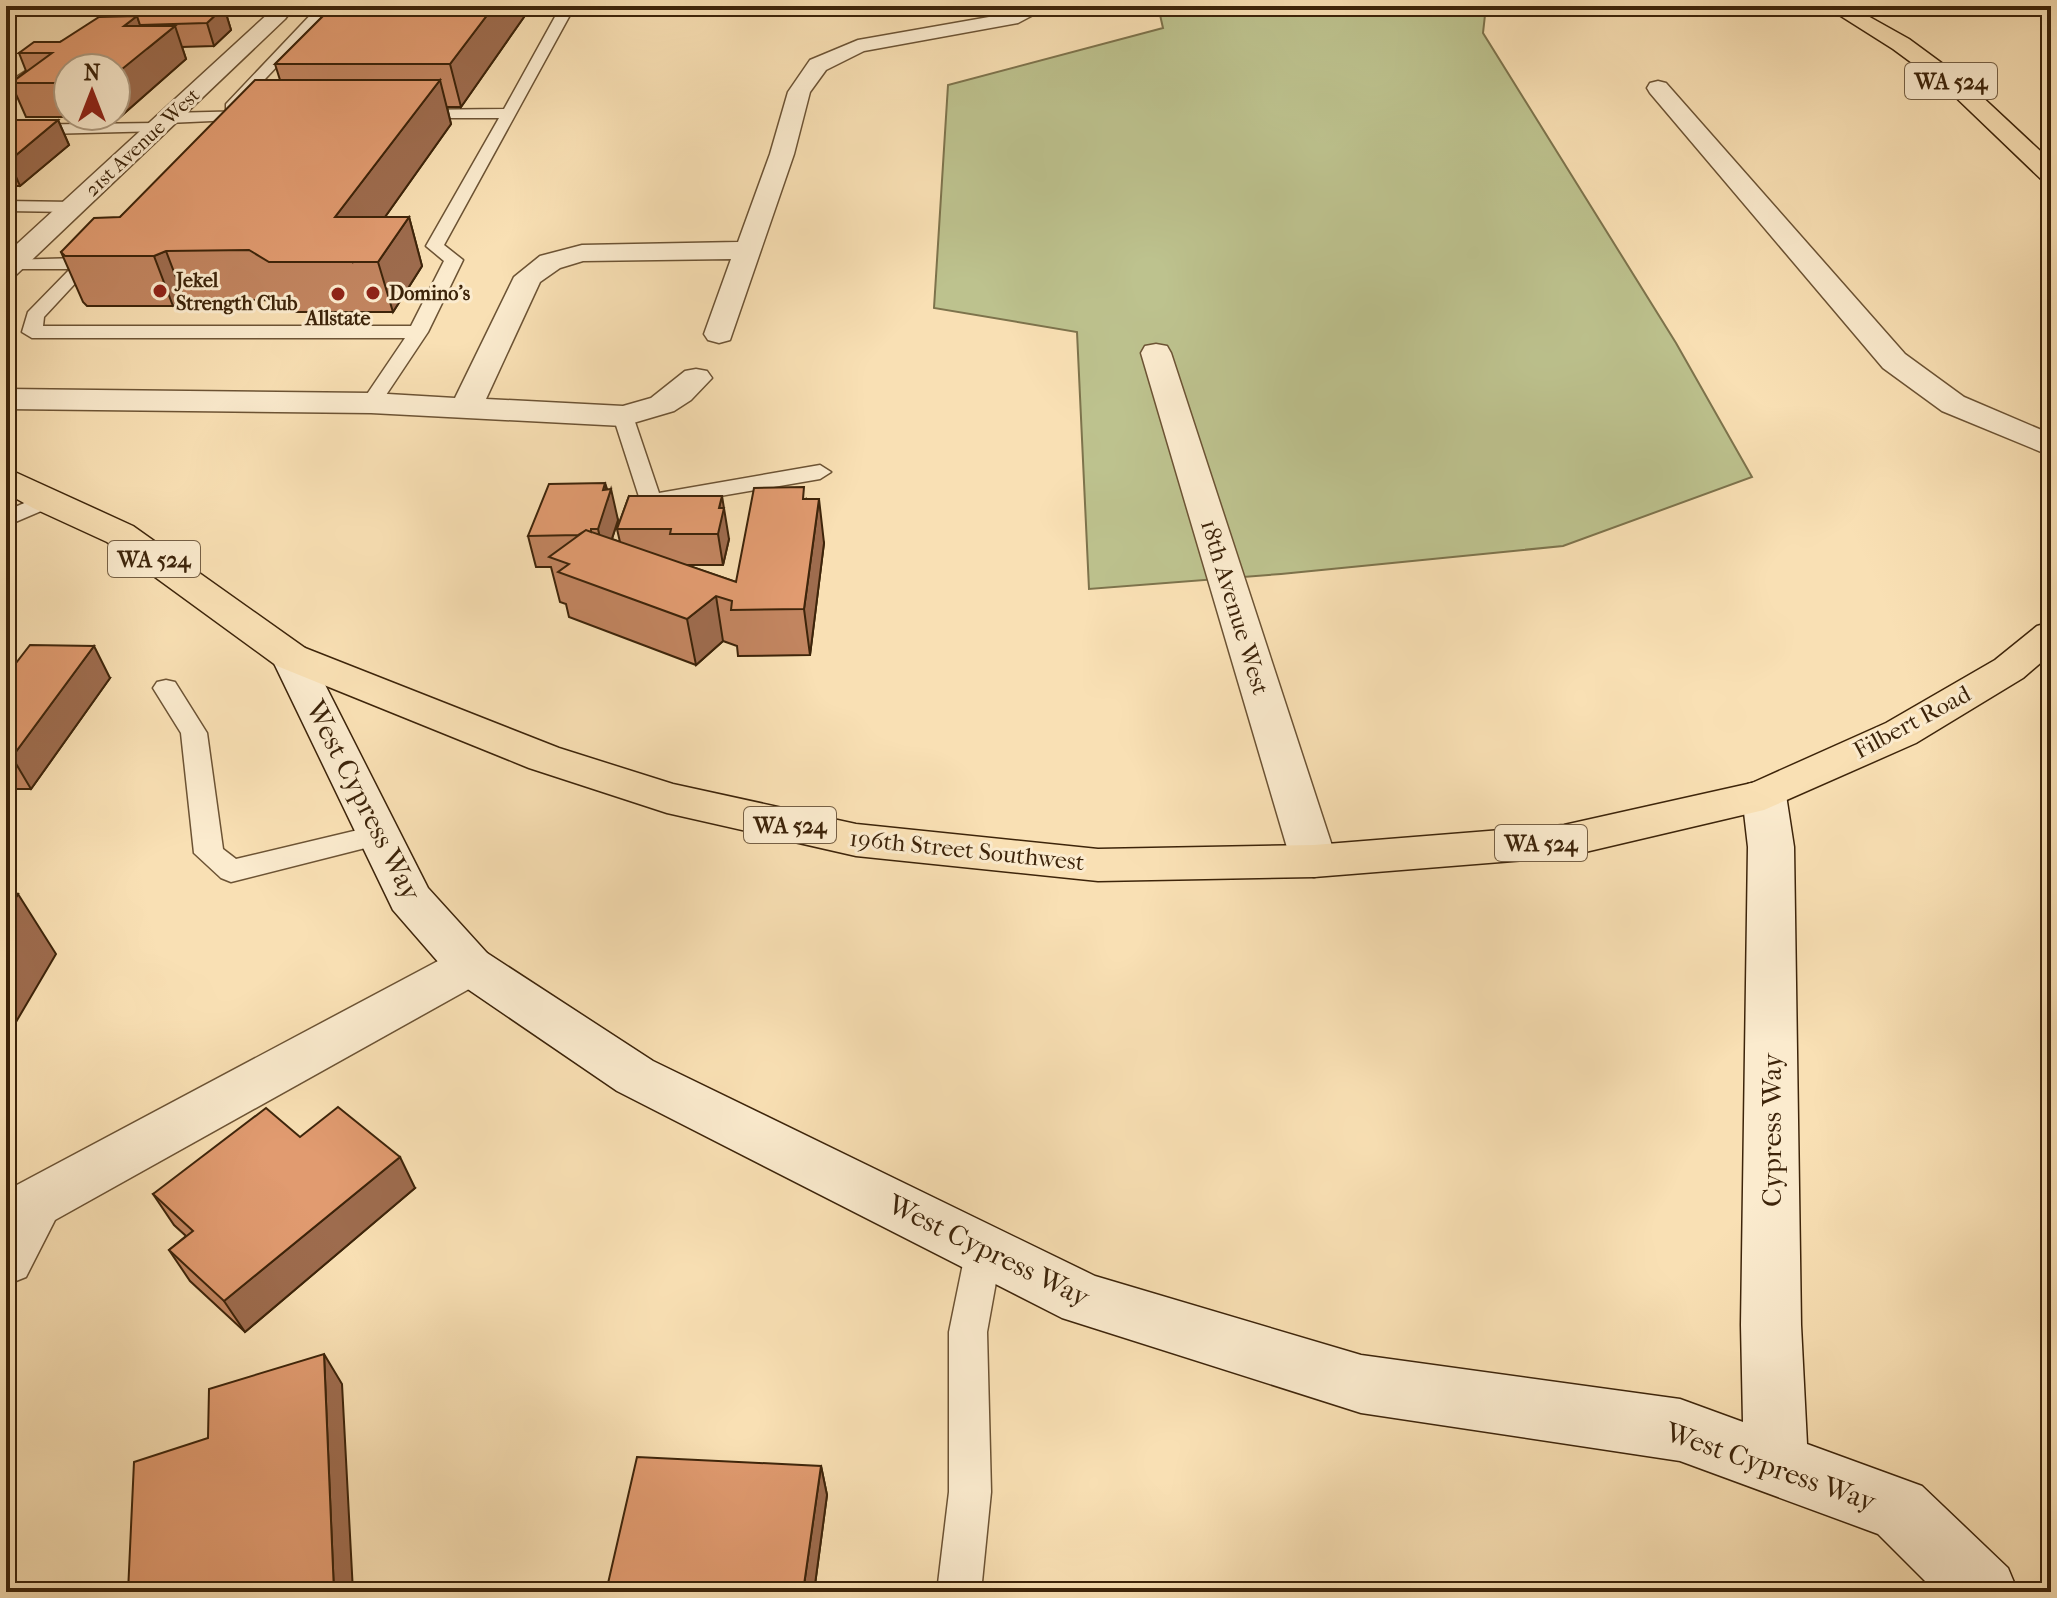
<svg xmlns="http://www.w3.org/2000/svg" width="2057" height="1598" viewBox="0 0 2057 1598" font-family="'IM FELL French Canon',serif">
	<style>
		.green { fill: #bdc28e; stroke: #7d734c; stroke-width: 2 }
		.lines { fill: none; stroke-linecap: round; stroke-linejoin: round }
		.lane-casing { stroke: #6c5334; stroke-width: 3 }
		.street-casing { stroke: #6c5334; stroke-width: 3 }
		.secondary-casing { stroke: #3d240a; stroke-width: 3 }
		.primary-casing { stroke: #3d240a; stroke-width: 3 }
		.lane { fill: #fbebce; fill-rule: evenodd }
		.street { fill: #fbebce; fill-rule: evenodd }
		.secondary { fill: #fbebce; fill-rule: evenodd }
		.primary { fill: #f9e0b4; fill-rule: evenodd }
		.wall { fill: #c28560; stroke: #3d240a; stroke-width: 2; fill-rule: evenodd }
		.shaded-wall { fill: #9e6c4e; stroke: #3d240a; stroke-width: 2 }
		.building { fill: #e19b70; stroke: #3d240a; stroke-width: 2 }
		.poi-dot { fill: #8f2418; stroke: #fbebce; stroke-width: 3 }
		.labels { text-anchor: middle; stroke-width: 6; stroke-linejoin: round; paint-order: stroke }
		.far-street-label { font-size: 20px; fill: #3d240a; stroke: #fbebce }
		.far-poi-label { font-size: 20px; font-weight: bold; fill: #3d240a; stroke: #fbebce; text-anchor: start }
		.shield { fill: #fbebce; stroke: #766045; stroke-width: 2 }
		.shield-label { font-size: 22px; font-weight: bold; fill: #3d240a }
		.street-label { font-size: 24px; fill: #3d240a; stroke: #fbebce }
		.near-street-label { font-size: 28px; fill: #3d240a; stroke: #fbebce }
	</style>
	<rect width="100%" height="100%" fill="#f9e0b4"/>
	<filter id="stains"><feTurbulence type="fractalNoise" baseFrequency=".0025" numOctaves="4"/><feColorMatrix values="0 0 0 0 .2 0 0 0 0 .09 0 0 0 0 .02 0 0 0 .5 -.17"/></filter>
	<radialGradient id="worn" r=".72"><stop offset=".6" stop-color="#630" stop-opacity="0"/><stop offset="1" stop-color="#630" stop-opacity=".3"/></radialGradient>
	<path class="green" d="M1158,6H1486L1483,33L1676,343L1752,477L1563,546L1281,574L1089,589L1077,332L934,308L948,85L1163,28Z"/>
	<g class="lines">
		<defs>
			<path id="lane" d="M6,6H13L7,10Z
				M280,6H293L283,18H273L271,15Z
				M317,8L329,11L236,110H226V104Z
				M563,11L570,15L444,245L463,260L428,332L378,407L371,409L361,403L405,338H32L22,332L28,312L70,269H11L6,268V260L80,258L93,244L99,243L108,248L44,317L43,326H411L444,261L426,246L499,118H413L406,114L413,110L504,109L556,15Z
				M44,59L49,60V66L6,95V84Z
				M251,111L259,116L256,119L168,123L160,118L168,113Z
				M157,123L165,128L162,131L6,135V125Z
				M6,201L73,202L81,207L73,212L6,211Z
				M623,410L633,416L659,493L820,465L831,472L820,479L650,508L642,506L613,416Z
				M45,494L56,501L53,506L6,526V511Z
				M166,680L175,682L207,733L223,849L236,859L379,825L389,828L393,835L389,842L231,882L221,878L194,853L181,733L153,688L157,682Z
				M984,1233L997,1237L1002,1249L987,1332L991,1492L981,1592H937L949,1492V1332L966,1249L971,1237Z"/>
			<path id="street" d="M1023,6H1050L1018,23L864,51L826,70L810,92L794,154L730,340L719,343L708,340L704,334L731,259L583,261L560,268L540,282L486,399L623,406L651,398L685,371L696,369L707,371L712,378L691,400L674,411L623,426L371,413L6,409V389L371,393L455,398L514,277L540,256L582,245L738,242L770,154L788,92L810,60L858,40L1006,14Z
				M278,9L285,11L288,15L285,19L16,275L6,277V254L271,11Z
				M1658,81L1666,83L1905,354L1964,397L2051,434V456L1942,411L1883,368L1650,93L1647,88L1650,83Z
				M1156,344L1167,346L1171,353L1337,861L1330,873L1314,877L1298,873L1291,861L1141,353L1145,346Z
				M470,947L487,953L494,966L487,979L55,1220L26,1277L6,1285V1203L15,1186L453,953Z"/>
			<path id="secondary" d="M291,645L305,648L311,657L428,888L487,953L653,1061L1095,1276L1361,1355L1680,1399L1743,1422L1741,1325L1748,847L1742,795L1748,784L1764,780L1780,784L1786,795L1794,847L1801,1325L1807,1444L1922,1486L2008,1568L2018,1592H1936L1878,1534L1680,1461L1361,1413L1062,1318L617,1091L453,979L393,910L271,657L277,648Z"/>
			<path id="primary" d="M1825,6H1850L1909,39L1962,78L2051,161V183L2042,180L1946,88L1893,49Z
				M6,468L133,526L305,648L559,748L673,784L856,824L1098,849L1314,845L1564,825L1752,783L1886,723L1995,660L2037,626L2051,622V654L2023,678L1916,743L1764,810L1564,857L1314,877L1098,881L856,856L667,813L529,768L277,666L107,542L33,508L6,493Z"/>
		</defs>
		<use href="#lane" class="lane-casing"/>
		<use href="#street" class="street-casing"/>
		<use href="#secondary" class="secondary-casing"/>
		<use href="#primary" class="primary-casing"/>
		<use href="#lane" class="lane"/>
		<use href="#street" class="street"/>
		<use href="#secondary" class="secondary"/>
		<use href="#primary" class="primary"/>
	</g>
	<path class="wall" d="M333,6L531,7L461,107H447L451,124L385,217H409L422,266L393,312H286L266,300L185,301L173,306H87L83,302L61,252L120,217L280,80L275,64Z
		M224,7L231,30L214,46L182,47L186,59L120,117H26L11,83L26,71L19,53L60,42L124,16ZM68,68H116V116H68Z
		M6,120H58L69,145L20,186H6Z
		M605,483L618,520L612,539L620,542L617,529L629,496L729,539L723,565H686L736,582L806,499L824,543L810,655L738,656L737,646L723,641L696,665L569,617L566,604L560,602L551,567H536L528,536Z
		M6,676L110,678L31,789H6Z
		M300,1137L415,1188L245,1332L190,1281L169,1250L186,1236L174,1225L153,1194Z
		M821,1466L827,1495L814,1592H606Z"/>
	<path class="shaded-wall" d="M494,6L531,7L461,107L450,64Z
		M224,7L231,30L214,46L207,23Z
		M137,16L148,48L175,26L186,59L120,117L116,108V74L124,26Z
		M440,80L451,124L353,262L335,217Z
		M58,120L69,145L20,186L9,161Z
		M409,217L422,266L393,312L378,262Z
		M166,251L185,301L173,306L154,256Z
		M605,483L608,498L611,489L618,520L605,560L598,529L603,490Z
		M722,496L729,539L723,565L718,534L719,508Z
		M819,499L824,543L810,655L804,609Z
		M716,596L723,641L696,665L687,619Z
		M94,646L110,678L31,789L12,757Z
		M18,894L56,954L6,1039V914Z
		M400,1157L415,1188L245,1332L224,1301Z
		M324,1354L342,1384L353,1592H334Z
		M821,1466L827,1495L814,1592H806L804,1585Z"/>
	<path class="building" d="M333,6H494L450,64H275Z
		M224,7L207,23L140,25L137,16H124L135,8Z
		M137,16L124,26H175L116,74V68H68V83H11L52,53H19L34,42H60L99,17Z
		M255,80H440L335,217H409L378,262H269L249,250L166,251L154,256H65L61,252L94,218L120,217Z
		M6,120H58L9,161H6Z
		M605,483L603,490L611,489L598,529H591V532L586,530L578,535L528,536L549,484Z
		M804,487L803,499H819L804,609L731,610L732,601L716,596L687,619L558,572L569,564L549,557L586,530L736,582L754,488Z
		M629,496H722L719,508H724L718,534H670L671,529H617Z
		M30,645L94,646L12,757H6V676Z
		M6,894H18L6,914Z
		M338,1107L400,1157L224,1301L169,1250L193,1231L153,1194L266,1108L300,1137Z
		M324,1354L334,1592H128L134,1462L208,1438L209,1389Z
		M637,1457L821,1466L804,1585L749,1583L747,1592H606Z"/>
	<g class="poi-dot">
		<circle cx="160" cy="291" r="8"/>
		<circle cx="373" cy="293" r="8"/>
		<circle cx="338" cy="294" r="8"/>
	</g>
	<g class="labels">
		<g class="far-street-label">
			<text transform="translate(142 142) rotate(-43)" y="7">21st Avenue West</text>
		</g>
		<g class="far-poi-label">
			<text x="176" y="287">Jekel<tspan x="176" dy="23">Strength Club</tspan></text>
			<text x="389" y="300">Domino's</text>
			<text x="338" y="325" text-anchor="middle">Allstate</text>
		</g>
		<g class="shield">
			<rect x="1905" y="63" width="92" height="36" rx="6"/>
			<rect x="108" y="541" width="92" height="36" rx="6"/>
			<rect x="744" y="807" width="92" height="36" rx="6"/>
			<rect x="1495" y="825" width="92" height="36" rx="6"/>
		</g>
		<g class="shield-label">
			<text x="1951" y="89">WA 524</text>
			<text x="154" y="567">WA 524</text>
			<text x="790" y="833">WA 524</text>
			<text x="1541" y="851">WA 524</text>
		</g>
		<g class="street-label">
			<text transform="translate(1235 607) rotate(73)" y="8">18th Avenue West</text>
			<text transform="translate(1912 722) rotate(-28)" y="8">Filbert Road</text>
			<text transform="translate(967 850) rotate(6)" y="8">196th Street Southwest</text>
		</g>
		<g class="near-street-label">
			<text transform="translate(364 800) rotate(63)" y="10">West Cypress Way</text>
			<text transform="translate(1771 1130) rotate(-90)" y="10">Cypress Way</text>
			<text transform="translate(989 1250) rotate(26)" y="10">West Cypress Way</text>
			<text transform="translate(1771 1466) rotate(19)" y="10">West Cypress Way</text>
		</g>
	</g>
	<rect width="2057" height="1598" fill="none" stroke="#f9e0b4" stroke-width="32"/>
	<rect x="8" y="8" width="2041" height="1582" fill="none" stroke="#3d240a" stroke-width="4"/>
	<rect x="16" y="16" width="2025" height="1566" fill="none" stroke="#3d240a" stroke-width="2"/>
	<g transform="translate(92 92)"><circle r="38" fill="#fbebce" stroke="#af9b80" stroke-width="2"/>
	<path d="M0-6L14 30L0 20L-14 30Z" fill="#8f2418"/>
	<text y="-12" font-size="22" font-weight="bold" text-anchor="middle" fill="#3d240a">N</text>
	</g>
	<rect width="100%" height="100%" filter="url(#stains)"/>
	<rect width="100%" height="100%" fill="url(#worn)"/>
</svg>
